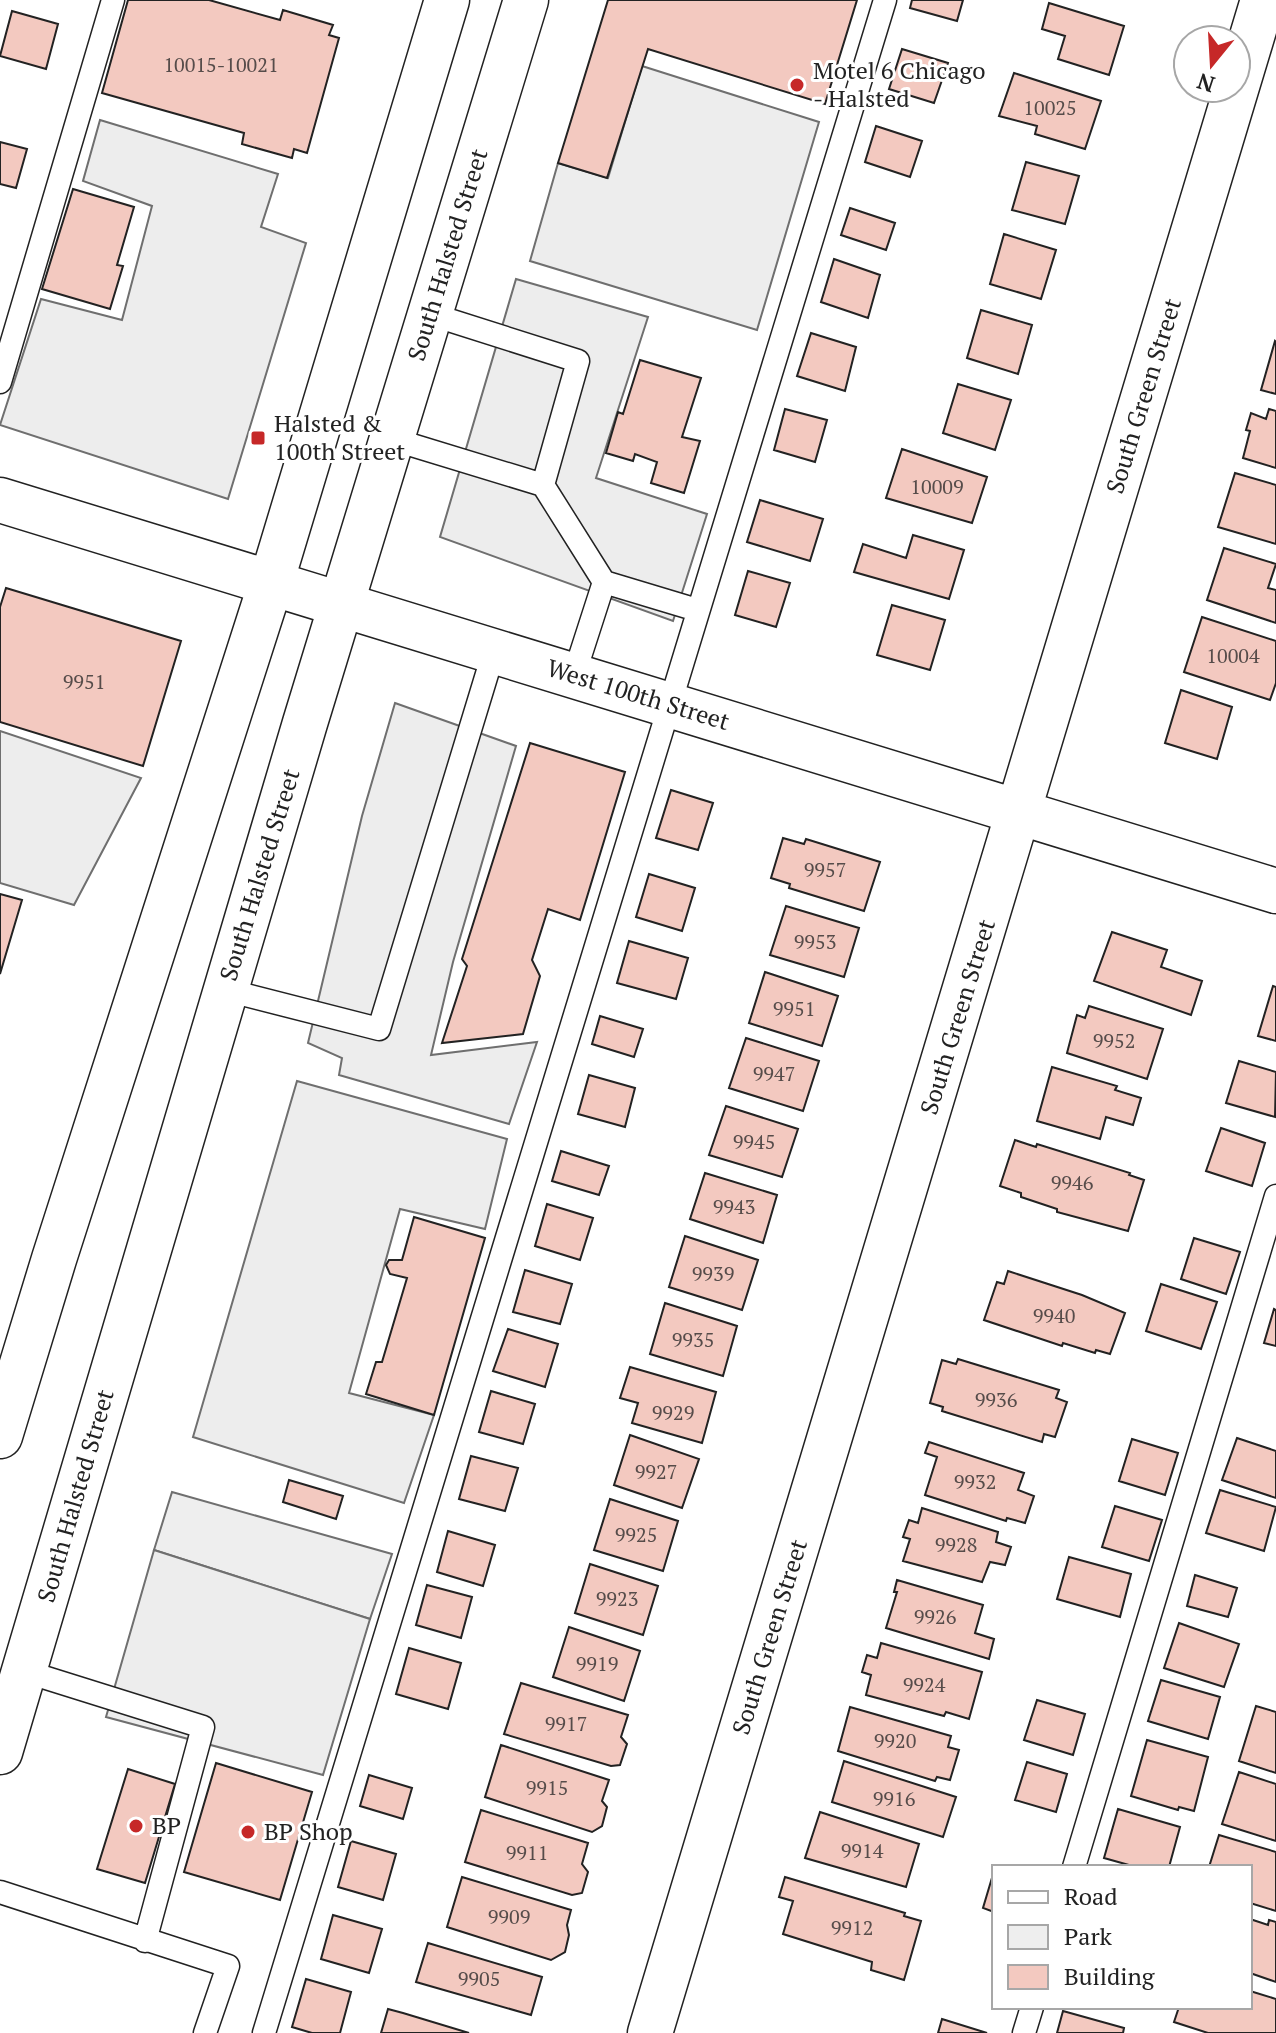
<svg xmlns="http://www.w3.org/2000/svg" width="1276" height="2033" viewBox="0 0 1276 2033" font-family="'PT Serif',serif">
	<style>
		.green { fill: #eee; stroke: #6f6f6f; stroke-width: 2 }
		.parking { fill: #ededed; stroke: #6f6f6f; stroke-width: 2 }
		.building { fill: #f3c9c0; stroke: #222; stroke-width: 2 }
		.lines { fill: none; stroke-linecap: round; stroke-linejoin: round }
		.service-casing { stroke: #222; stroke-width: 25 }
		.minor-casing { stroke: #222; stroke-width: 47 }
		.primary-casing { stroke: #222; stroke-width: 47 }
		.service { stroke: #fff; stroke-width: 22 }
		.minor { stroke: #fff; stroke-width: 44 }
		.primary { stroke: #fff; stroke-width: 44 }
		.poi-dot { fill: #c62828; stroke: #fff; stroke-width: 3 }
		.labels { text-anchor: middle; stroke-width: 6; stroke-linejoin: round; paint-order: stroke }
		.number-label { font-size: 20px; fill: #564c4a }
		.poi-label { font-size: 24px; fill: #222; stroke: #fff; text-anchor: start }
		.street-label { font-size: 24px; fill: #222; stroke: #fff }
	</style>
	<rect width="100%" height="100%" fill="#fff"/>
	<path class="green" d="M172,1492L392,1554L370,1619L154,1550Z"/>
	<path class="parking" d="M642,66L819,122L757,330L530,261L558,163L608,178Z
		M100,120L278,174L261,227L306,243L228,499L0,425L41,299L122,320L152,206L83,181Z
		M516,279L648,317L596,478L707,514L673,621L440,537Z
		M395,703L516,746L453,962L431,1055L537,1042L509,1124L339,1075L342,1058L308,1043L362,816Z
		M0,731L141,778L74,905L0,883Z
		M297,1081L507,1139L485,1229L400,1209L349,1393L434,1415L404,1503L193,1437Z
		M154,1550L370,1619L323,1775L106,1717Z"/>
	<path class="building" d="M128,0H209L280,20L283,10L333,25L329,35L339,38L307,153L294,149L292,158L242,144L244,133L102,93Z
		M608,0H857L825,104L648,49L607,178L558,163Z
		M912,0H963L957,21L910,8Z
		M1049,3L1124,26L1109,75L1058,59L1065,36L1042,29Z
		M12,11L58,24L46,69L0,56Z
		M902,49L948,63L934,103L889,89Z
		M1014,73L1101,101L1085,149L1035,134L1037,126L999,116Z
		M876,126L922,141L910,177L865,162Z
		M0,142L27,149L16,188L0,184Z
		M1026,162L1079,176L1065,224L1012,210Z
		M73,189L134,207L117,265L123,266L110,309L42,289Z
		M850,208L895,223L886,250L841,235Z
		M1004,234L1056,250L1041,299L990,284Z
		M834,259L880,275L868,318L821,302Z
		M981,310L1032,325L1018,374L967,358Z
		M811,333L856,347L845,391L797,376Z
		M1275,341L1276,342V394L1261,390Z
		M640,360L701,378L682,437L700,441L684,493L651,483L657,462L635,454L633,461L606,453L618,412L623,414Z
		M958,384L1011,400L995,450L943,433Z
		M785,409L827,420L815,462L774,450Z
		M1269,409L1276,411V468L1243,458L1250,431L1246,430L1251,413L1266,419Z
		M902,449L987,477L972,523L886,498Z
		M1235,473L1276,485V544L1218,527Z
		M760,500L823,519L810,561L747,542Z
		M913,535L964,550L949,599L854,572L863,544L906,558Z
		M1224,548L1276,564L1268,588L1276,590V623L1207,600Z
		M748,571L790,583L776,627L735,615Z
		M6,588L181,641L143,766L0,722V607Z
		M892,605L945,620L930,670L877,655Z
		M1202,617L1276,641V683L1270,700L1184,672Z
		M1181,690L1232,707L1217,759L1165,743Z
		M530,743L625,772L580,920L548,909L532,960L540,976L523,1034L442,1043L467,966L462,959Z
		M671,790L713,803L698,850L656,838Z
		M783,838L804,844L806,839L880,862L864,911L789,888L790,884L771,878Z
		M649,874L695,888L682,931L636,917Z
		M0,894L22,900L0,974Z
		M786,906L859,928L844,977L770,955Z
		M1112,932L1167,950L1161,967L1202,981L1191,1015L1094,981Z
		M629,941L688,958L676,999L617,983Z
		M765,972L838,996L822,1046L749,1023Z
		M1273,986L1276,987V1041L1258,1036Z
		M1089,1006L1163,1029L1147,1079L1067,1053L1077,1015L1085,1018Z
		M600,1016L643,1029L634,1057L592,1044Z
		M746,1038L819,1061L803,1111L729,1088Z
		M1239,1061L1276,1072L1275,1117L1226,1103Z
		M1052,1067L1117,1086L1115,1090L1141,1098L1133,1125L1106,1117L1100,1139L1037,1121Z
		M589,1075L635,1088L625,1127L578,1114Z
		M726,1106L798,1129L782,1177L709,1155Z
		M1221,1128L1265,1143L1252,1186L1206,1171Z
		M1015,1140L1036,1147L1037,1144L1130,1173L1129,1175L1144,1180L1128,1231L1057,1212V1209L1021,1197V1193L1000,1186Z
		M561,1151L609,1166L599,1195L552,1181Z
		M705,1173L777,1195L763,1243L690,1219Z
		M547,1204L593,1218L580,1260L535,1246Z
		M414,1217L485,1238L434,1415L366,1394L376,1362H382L407,1278L390,1274L386,1265L389,1260H402Z
		M685,1236L758,1260L742,1310L669,1287Z
		M1194,1238L1240,1252L1226,1294L1181,1279Z
		M525,1270L572,1284L560,1324L513,1312Z
		M1008,1271L1082,1295L1125,1313L1110,1354L1096,1350L1095,1353L1063,1343L1062,1346L984,1320L997,1282L1004,1284Z
		M1161,1284L1217,1302L1201,1349L1146,1331Z
		M665,1303L737,1326L723,1376L650,1354Z
		M1274,1309L1276,1310V1346L1264,1343Z
		M508,1329L558,1344L545,1387L493,1371Z
		M958,1359L1059,1390L1056,1398L1067,1402L1055,1437L1044,1434L1042,1442L942,1411L943,1407L930,1403L942,1360L956,1364Z
		M630,1367L716,1392L702,1443L632,1423L638,1403L620,1398Z
		M491,1391L535,1404L523,1444L479,1432Z
		M630,1435L699,1459L682,1508L614,1485Z
		M1237,1438L1276,1451V1498L1222,1480Z
		M1132,1439L1178,1453L1165,1495L1119,1481Z
		M929,1442L1024,1473L1018,1490L1034,1496L1025,1523L1007,1518L1006,1521L925,1495L937,1457L925,1453Z
		M471,1456L518,1468L505,1511L459,1499Z
		M289,1480L343,1496L336,1519L283,1502Z
		M1220,1490L1276,1507L1264,1551L1206,1533Z
		M610,1499L678,1521L663,1571L594,1550Z
		M1115,1506L1162,1520L1149,1561L1102,1547Z
		M922,1508L998,1532L996,1542L1011,1547L1005,1565L990,1562L982,1582L903,1561L910,1539L903,1537L909,1520L918,1523Z
		M448,1531L495,1545L483,1586L437,1572Z
		M1069,1557L1131,1574L1120,1617L1057,1599Z
		M590,1564L658,1586L643,1635L575,1613Z
		M1195,1575L1237,1588L1228,1617L1187,1606Z
		M897,1580L983,1605L975,1633L994,1639L989,1659L886,1628L897,1592H894Z
		M427,1585L472,1597L461,1638L416,1625Z
		M1179,1623L1239,1644L1224,1687L1164,1668Z
		M569,1627L640,1651L624,1701L553,1677Z
		M881,1643L982,1672L969,1719L946,1712L944,1716L866,1695L871,1675L862,1672L867,1655L877,1658Z
		M409,1648L461,1663L448,1709L396,1694Z
		M1161,1680L1220,1697L1208,1739L1148,1721Z
		M521,1683L628,1715L621,1737L627,1744L620,1765L611,1766L504,1734Z
		M1037,1700L1085,1714L1073,1755L1024,1740Z
		M1256,1706L1276,1712V1773L1239,1761Z
		M850,1707L951,1736L948,1747L959,1750L950,1780L937,1777L935,1781L838,1751Z
		M1147,1740L1208,1757L1194,1811L1179,1807L1178,1810L1131,1796Z
		M501,1745L609,1780L602,1801L607,1807L602,1826L592,1832L485,1797Z
		M844,1761L956,1797L943,1837L832,1802Z
		M1027,1762L1067,1774L1056,1812L1015,1800Z
		M216,1763L312,1792L280,1900L184,1872Z
		M128,1769L175,1784L145,1883L97,1869Z
		M1239,1772L1276,1784V1841L1222,1824Z
		M369,1775L412,1788L403,1819L360,1806Z
		M1118,1809L1180,1827L1169,1867H1136L1104,1858Z
		M481,1810L588,1843L582,1864L588,1872L582,1893L572,1895L465,1862Z
		M820,1812L919,1844L906,1887L805,1858Z
		M1219,1835L1276,1852V1911L1250,1903V1867H1209Z
		M351,1841L396,1854L383,1900L338,1887Z
		M994,1871V1912L983,1908Z
		M462,1877L571,1910L567,1925L569,1935L565,1952L551,1960L447,1927Z
		M785,1877L905,1913L904,1916L921,1921L904,1980L871,1970L872,1962L783,1934L793,1901L779,1897Z
		M333,1915L382,1929L369,1973L321,1959Z
		M1250,1919L1268,1925L1269,1920L1276,1922V1982L1250,1973Z
		M428,1943L542,1977L531,2015L416,1982Z
		M306,1979L351,1992L340,2033H312L292,2027Z
		M1250,1991L1276,1999V2033H1208L1174,2022L1179,2007H1250Z
		M388,2009L403,2013L469,2033H381Z
		M1063,2011L1124,2028L1123,2033H1057Z
		M942,2019L987,2033H938Z"/>
	<g class="lines">
		<defs>
			<path id="service" d="M430,314L578,361L543,485
				M0,382L113,0
				M392,439L543,485L604,582L574,675
				M604,582L697,610
				M226,990L379,1029L494,651
				M24,1671L203,1727L145,1941
				M1074,1867L1276,1196
				M0,1892L228,1966L205,2033
				M264,2033L885,0
				M1024,2033L1032,2007"/>
			<path id="minor" d="M0,500L1276,891
				M650,2033L1263,0"/>
			<path id="primary" d="M0,1436L54,1259L271,583L447,0
				M0,1752L305,723L526,0"/>
		</defs>
		<use href="#service" class="service-casing"/>
		<use href="#minor" class="minor-casing"/>
		<use href="#primary" class="primary-casing"/>
		<use href="#service" class="service"/>
		<use href="#minor" class="minor"/>
		<use href="#primary" class="primary"/>
	</g>
	<g class="poi-dot">
		<circle cx="797" cy="85" r="8"/>
		<rect x="250" y="430" width="16" height="16" rx="4"/>
		<circle cx="136" cy="1826" r="8"/>
		<circle cx="248" cy="1832" r="8"/>
	</g>
	<g class="labels">
		<g class="number-label">
			<text x="221" y="72">10015-10021</text>
			<text x="1050" y="115">10025</text>
			<text x="937" y="494">10009</text>
			<text x="1233" y="663">10004</text>
			<text x="84" y="689">9951</text>
			<text x="825" y="877">9957</text>
			<text x="815" y="949">9953</text>
			<text x="794" y="1016">9951</text>
			<text x="1114" y="1048">9952</text>
			<text x="774" y="1081">9947</text>
			<text x="754" y="1149">9945</text>
			<text x="1072" y="1190">9946</text>
			<text x="734" y="1214">9943</text>
			<text x="713" y="1281">9939</text>
			<text x="1054" y="1323">9940</text>
			<text x="693" y="1347">9935</text>
			<text x="996" y="1407">9936</text>
			<text x="673" y="1420">9929</text>
			<text x="656" y="1479">9927</text>
			<text x="975" y="1489">9932</text>
			<text x="636" y="1542">9925</text>
			<text x="956" y="1552">9928</text>
			<text x="617" y="1606">9923</text>
			<text x="935" y="1624">9926</text>
			<text x="597" y="1671">9919</text>
			<text x="924" y="1692">9924</text>
			<text x="566" y="1731">9917</text>
			<text x="895" y="1748">9920</text>
			<text x="547" y="1795">9915</text>
			<text x="894" y="1806">9916</text>
			<text x="862" y="1858">9914</text>
			<text x="527" y="1860">9911</text>
			<text x="509" y="1924">9909</text>
			<text x="852" y="1935">9912</text>
			<text x="479" y="1986">9905</text>
		</g>
		<g class="poi-label">
			<text x="813" y="79">Motel 6 Chicago<tspan x="813" dy="28">- Halsted</tspan></text>
			<text x="274" y="432">Halsted &amp;<tspan x="274" dy="28">100th Street</tspan></text>
			<text x="152" y="1834">BP</text>
			<text x="264" y="1840">BP Shop</text>
		</g>
		<g class="street-label">
			<text transform="translate(448 255) rotate(-73)" y="8">South Halsted Street</text>
			<text transform="translate(1144 396) rotate(-73)" y="8">South Green Street</text>
			<text transform="translate(638 695) rotate(17)" y="8">West 100th Street</text>
			<text transform="translate(260 875) rotate(-73)" y="8">South Halsted Street</text>
			<text transform="translate(958 1017) rotate(-73)" y="8">South Green Street</text>
			<text transform="translate(76 1496) rotate(-74)" y="8">South Halsted Street</text>
			<text transform="translate(770 1637) rotate(-73)" y="8">South Green Street</text>
		</g>
	</g>
	<rect x="992" y="1865" width="260" height="144" fill="#ffffff" stroke="#a7a7a7" stroke-width="2"/>
	<rect x="1008" y="1891" width="40" height="12" fill="#ffffff" stroke="#a7a7a7" stroke-width="2"/>
	<text x="1064" y="1905" font-size="24" fill="#222222">Road</text>
	<rect x="1008" y="1925" width="40" height="24" fill="#eeeeee" stroke="#a7a7a7" stroke-width="2"/>
	<text x="1064" y="1945" font-size="24" fill="#222222">Park</text>
	<rect x="1008" y="1965" width="40" height="24" fill="#f3c9c0" stroke="#a7a7a7" stroke-width="2"/>
	<text x="1064" y="1985" font-size="24" fill="#222222">Building</text>
	<g transform="translate(1212 64) rotate(198)"><circle r="38" fill="#ffffff" stroke="#a7a7a7" stroke-width="2"/>
	<path d="M0-6L14 30L0 20L-14 30Z" fill="#c62828"/>
	<text y="-12" font-size="22" font-weight="bold" text-anchor="middle" fill="#222222">N</text>
	</g>
</svg>
